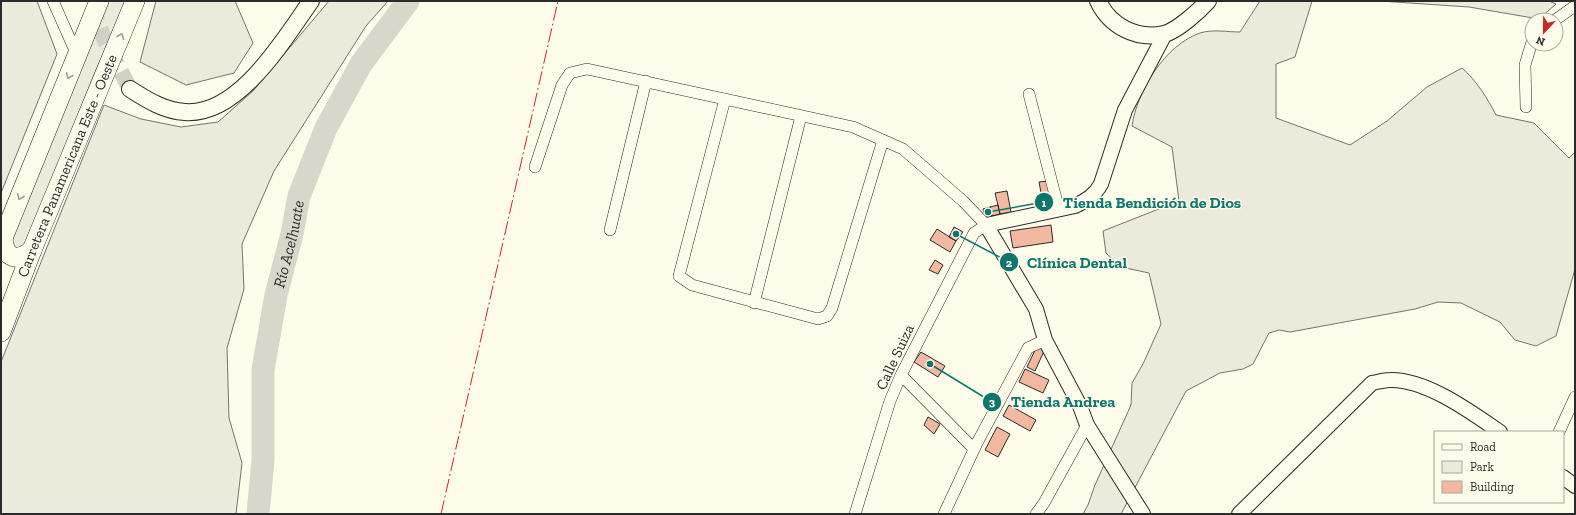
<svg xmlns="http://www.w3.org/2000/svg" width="1576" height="515" viewBox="0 0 1576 515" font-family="'Zilla Slab',serif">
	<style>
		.green { fill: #ecebdb; stroke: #74746e }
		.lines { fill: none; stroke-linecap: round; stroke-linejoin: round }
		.river { stroke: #d8d7c9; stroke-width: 23 }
		.building { fill: #f2b8a0; stroke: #2b2b2b }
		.secondary-tunnel { stroke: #d3d1c4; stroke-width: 16; stroke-dasharray: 16 8; stroke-linecap: butt }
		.minor-casing { stroke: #2b2b2b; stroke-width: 12 }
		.tertiary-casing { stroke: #2b2b2b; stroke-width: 16 }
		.secondary-casing { stroke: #2b2b2b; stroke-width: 18 }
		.trunk-casing { stroke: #2b2b2b; stroke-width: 20 }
		.minor { stroke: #fdfbea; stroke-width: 11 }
		.tertiary { stroke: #fdfbea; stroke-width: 14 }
		.secondary { stroke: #fdfbea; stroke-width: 16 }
		.trunk { stroke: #fdfbea; stroke-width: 19 }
		.power { stroke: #c62828; stroke-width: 1; stroke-dasharray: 14 3 2 3; stroke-linecap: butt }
		.oneway { stroke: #9e9d94 }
		.labels { text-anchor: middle; stroke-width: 3; stroke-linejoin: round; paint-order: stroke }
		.street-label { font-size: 15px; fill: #2b2b2b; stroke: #fdfbea }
		.water-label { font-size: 16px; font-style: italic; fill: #2b2b2b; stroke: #fdfbea }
		.leader { fill: none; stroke: #0f766e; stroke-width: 1.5 }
		.callout-dot { fill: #0f766e; stroke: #fdfbea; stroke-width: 1.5 }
		.mark-label { font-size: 12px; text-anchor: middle; font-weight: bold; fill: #fff }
		.callout-label { font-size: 16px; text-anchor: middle; font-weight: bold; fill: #0f766e; stroke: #fdfbea; stroke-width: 3; stroke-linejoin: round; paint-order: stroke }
	</style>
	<rect width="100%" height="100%" fill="#fdfbea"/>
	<path class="green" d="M1,1H37L57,54L1,193Z
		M106,1H126L96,70L23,251L9,245Z
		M156,1H235L253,43L234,73L186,85L140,62Z
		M329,1H388L366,26L274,171L242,244L244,289L227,348L229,418L242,463L236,514H1V362L104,105L141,119L181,127L218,122L253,91Z
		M1260,1H1312L1295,57L1276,64V118L1350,145L1387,121L1427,87L1462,68C1476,80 1488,99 1496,115L1534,123L1569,158L1575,152V269L1556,336L1536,346L1515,340L1500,322L1461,303L1438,302L1415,309L1290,332L1279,330L1269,333L1253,364L1243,369L1220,373L1186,391L1121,514H1083L1088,505L1095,485L1131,405L1132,383L1143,364L1161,324L1149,273L1121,267L1106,253L1103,231L1179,201L1172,147L1132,126C1137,91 1165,45 1200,33C1212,29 1228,32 1240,32Z
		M1380,1H1549L1556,4L1539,19L1469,7Z"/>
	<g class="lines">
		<path class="river" id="s1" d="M258,514L263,460V370L276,295L292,234L299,196L326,128L361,64L408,1"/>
	</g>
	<path class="building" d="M1048,181L1052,201L1043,203L1039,182Z
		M1007,191L1011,212L1000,214L995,193Z
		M998,205L1000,214L992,216L990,207Z
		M990,207L992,216L985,217L983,209Z
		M1051,225L1053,242L1013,248L1010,231Z
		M954,227L963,232L956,241L949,237Z
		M937,229L956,241L950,252L930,240Z
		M935,260L943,265L938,274L929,270Z
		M1037,346L1045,349L1035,371L1027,367Z
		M921,352L945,366L938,377L914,362Z
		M1025,369L1049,380L1043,393L1019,382Z
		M1009,405L1036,420L1030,431L1003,416Z
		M928,417L940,424L934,434L924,425Z
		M997,427L1010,434L998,457L985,450Z"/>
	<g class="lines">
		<path class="secondary-tunnel" d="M92,6L105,41L130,89"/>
		<defs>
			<path id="minor" d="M53,1L77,55
				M1555,20L1575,6
				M1029,94L1059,210
				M725,99L679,276L692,285L818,319L827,316L832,308L883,140
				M1526,107L1525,65L1532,42
				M535,167L562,85L570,73L587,69L853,127L903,149L963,201L986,225L974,233L901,375L890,401L855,514
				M610,230L646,81
				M754,303L801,116
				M901,375L974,449
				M1559,432L1575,397
				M944,514L977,443L1028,348L1045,340
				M1036,514L1044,503L1087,425"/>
			<path id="tertiary" d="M1563,477L1575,486
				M1143,514L1087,425L1080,406L1045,340L1036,309L986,225L1075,206C1087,200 1095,195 1101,184L1125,110L1165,34
				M1239,514L1372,383C1378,382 1384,380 1390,380C1426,379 1471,412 1500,432"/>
			<path id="secondary" d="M1098,1C1110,26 1136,40 1164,34C1177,31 1199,11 1208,1
				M130,89C147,100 165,111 185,112C239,116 284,39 311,1"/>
			<g id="trunk">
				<path d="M3,238C4,258 17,263 32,250"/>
				<path d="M1,243L99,1"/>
				<path id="s2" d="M1,332L32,250L135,1"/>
			</g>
		</defs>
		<use href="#minor" class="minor-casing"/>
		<use href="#tertiary" class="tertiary-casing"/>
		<use href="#secondary" class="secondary-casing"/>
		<use href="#trunk" class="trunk-casing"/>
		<use href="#minor" class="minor"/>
		<use href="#tertiary" class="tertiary"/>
		<use href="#secondary" class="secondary"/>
		<use href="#trunk" class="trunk"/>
		<path class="power" d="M441,514L558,1"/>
	</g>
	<defs><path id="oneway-chevron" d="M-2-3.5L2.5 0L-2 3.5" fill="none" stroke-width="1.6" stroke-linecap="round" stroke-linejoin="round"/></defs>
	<g class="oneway">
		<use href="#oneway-chevron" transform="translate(121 36) rotate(-68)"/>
		<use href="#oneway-chevron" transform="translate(69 76) rotate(112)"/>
		<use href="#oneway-chevron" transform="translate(20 197) rotate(112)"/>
	</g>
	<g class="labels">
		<g class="street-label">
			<text dy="5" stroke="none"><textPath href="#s2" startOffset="179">Carretera Panamericana Este - Oeste</textPath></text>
			<text transform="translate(895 357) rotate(-65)" y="5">Calle Suiza</text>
		</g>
		<g class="water-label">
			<text dy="6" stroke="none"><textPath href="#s1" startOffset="273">Río Acelhuate</textPath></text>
		</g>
	</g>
	<path class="leader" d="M988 212L1044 202M956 234L1009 262M930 364L992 402"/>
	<g class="callout-dot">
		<circle cx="988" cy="212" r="4"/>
		<circle cx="956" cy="234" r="4"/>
		<circle cx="930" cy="364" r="4"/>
		<circle cx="1044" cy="202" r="10"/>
		<circle cx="1009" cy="262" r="10"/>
		<circle cx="992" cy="402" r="10"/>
	</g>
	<g class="mark-label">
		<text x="1044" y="207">1</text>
		<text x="1009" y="267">2</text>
		<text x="992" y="406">3</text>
	</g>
	<g class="callout-label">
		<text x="1152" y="208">Tienda Bendición de Dios</text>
		<text x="1077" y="268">Clínica Dental</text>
		<text x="1063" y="407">Tienda Andrea</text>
	</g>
	<rect width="1576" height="515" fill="none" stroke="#2b2b2b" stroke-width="4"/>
	<rect x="1434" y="431" width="130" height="72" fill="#fdfbea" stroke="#a9a89e"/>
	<rect x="1442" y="444" width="20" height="6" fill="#fdfbea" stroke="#a9a89e"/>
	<text x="1470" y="451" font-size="12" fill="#2b2b2b">Road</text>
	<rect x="1442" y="461" width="20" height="12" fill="#ecebdb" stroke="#a9a89e"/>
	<text x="1470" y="471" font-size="12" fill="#2b2b2b">Park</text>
	<rect x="1442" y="481" width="20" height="12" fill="#f2b8a0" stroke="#a9a89e"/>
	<text x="1470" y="491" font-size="12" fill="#2b2b2b">Building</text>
	<g transform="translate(1544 32) rotate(202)"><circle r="19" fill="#fdfbea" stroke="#a9a89e"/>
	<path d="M0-3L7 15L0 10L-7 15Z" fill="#c62828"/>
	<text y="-6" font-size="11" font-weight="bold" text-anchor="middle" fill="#2b2b2b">N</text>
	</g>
</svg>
